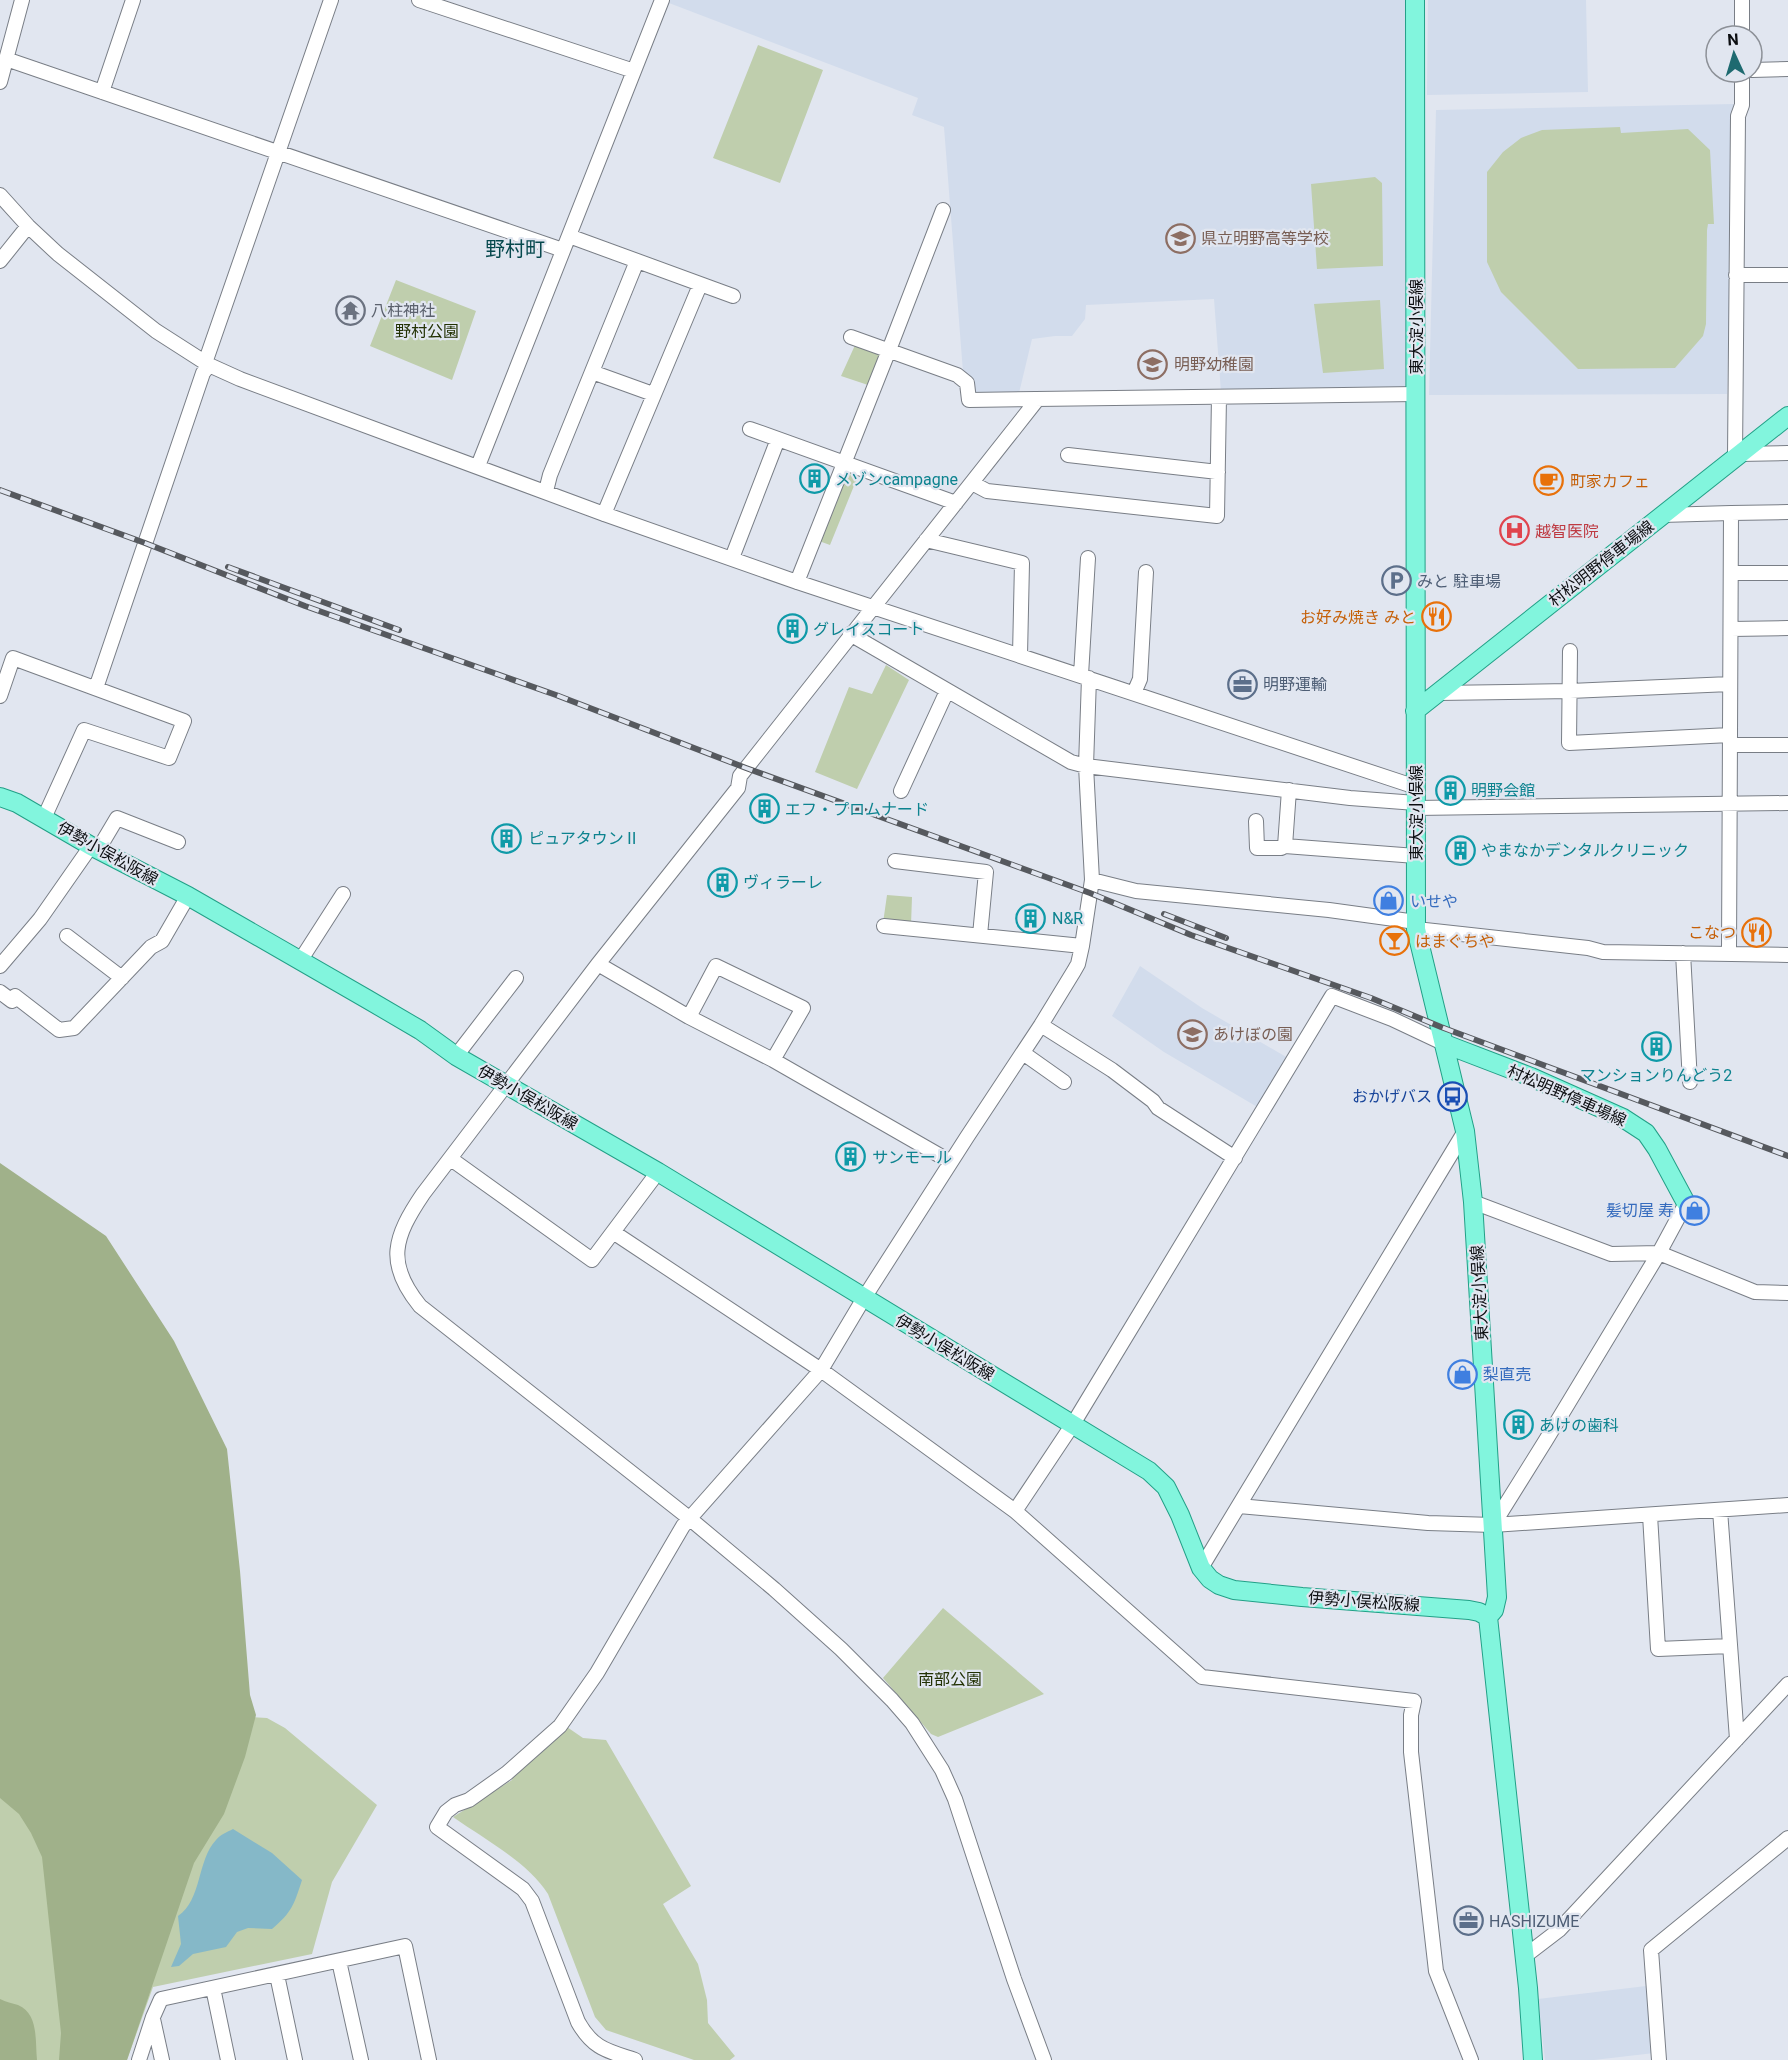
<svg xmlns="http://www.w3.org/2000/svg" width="1788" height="2060" viewBox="0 0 1788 2060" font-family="Roboto,'Noto Sans JP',sans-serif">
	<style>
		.built { fill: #d2dcec }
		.green { fill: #bfcead }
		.forest { fill: #a0b18a }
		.water { fill: #85b8c8 }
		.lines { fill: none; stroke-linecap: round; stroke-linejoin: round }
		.minor-casing { stroke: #797e86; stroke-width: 16 }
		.major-casing { stroke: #22a087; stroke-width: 20 }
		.minor { stroke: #fff; stroke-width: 14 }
		.major { stroke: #82f5dd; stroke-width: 18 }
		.rail-casing { stroke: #56595e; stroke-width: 6 }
		.rail { stroke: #e1e6f0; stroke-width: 4; stroke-dasharray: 11; stroke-linecap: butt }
		.labels { text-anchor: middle; stroke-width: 4.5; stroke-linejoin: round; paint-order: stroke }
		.education-label { font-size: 16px; fill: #785e54; stroke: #e1e6f0; text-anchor: start }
		.worship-label { font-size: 16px; fill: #5b616d; stroke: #e1e6f0; text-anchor: start }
		.street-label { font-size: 16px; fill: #0c0e11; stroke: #e1e6f0 }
		.park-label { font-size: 16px; fill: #233204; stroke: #e1e6f0 }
		.culture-label { font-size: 16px; fill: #0d838f; stroke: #e1e6f0; text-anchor: start }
		.food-label { font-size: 16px; fill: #c56008; stroke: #e1e6f0; text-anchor: start }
		.health-label { font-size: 16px; fill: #be3a42; stroke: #e1e6f0; text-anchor: start }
		.service-label { font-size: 16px; fill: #4e5e75; stroke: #e1e6f0; text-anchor: start }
		.shop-label { font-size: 16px; fill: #366cbe; stroke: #e1e6f0; text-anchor: start }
		.transit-label { font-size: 16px; fill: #164399; stroke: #e1e6f0; text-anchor: end }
		.quarter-label { font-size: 20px; fill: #06484d; stroke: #e1e6f0 }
	</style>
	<rect width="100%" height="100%" fill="#e1e6f0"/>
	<path class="built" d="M670,0H1408L1407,387L1221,392L1214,299L1086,305L1085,319L1072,336H1055L1032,339L1019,393H973L963,372L944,127L912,115L918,98L669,3Z
		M1428,0H1586L1588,92L1427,95Z
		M1734,104L1727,394L1429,395L1436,110Z
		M1140,966L1202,1008L1288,1058L1259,1108L1164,1052L1112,1016Z
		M1646,1986L1654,2053L1594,2060H1545L1538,1999Z"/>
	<path class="green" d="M758,45L823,70L780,183L713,158Z
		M1620,127L1621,133L1688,129L1710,150L1714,224H1708L1707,230L1706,324L1703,336L1675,368L1578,369L1501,292L1487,262V172L1503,152L1521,138L1542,130Z
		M1375,177L1382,183L1383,266L1317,269L1311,184Z
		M396,280L476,311L452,380L370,346Z
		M1380,300L1384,369L1323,373L1314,304Z
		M856,343L883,352L871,386L841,376Z
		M848,467L860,471L830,545L819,541Z
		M886,665L909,680L857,789L815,772L849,687L872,694Z
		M887,895L912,897L911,925L883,923Z
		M943,1608L1044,1694L938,1737L931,1734L883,1678Z
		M0,1688L248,1717L267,1718L285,1728L377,1805L332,1882L312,1954L153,1987L127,2060H0Z
		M567,1727L583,1738L606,1740L691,1886L663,1904L698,1964L707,2000L708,2023L735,2056L730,2060H694L606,2030L595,2017L548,1894C528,1862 484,1839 453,1817L512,1780L514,1772Z"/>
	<path class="forest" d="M0,1163L106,1236L174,1341L227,1449L240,1571L250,1695L256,1715L245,1757L224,1814L194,1863L127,2060H59L61,2033L42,1857L31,1833L19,1814L0,1798Z
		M0,1999C6,2002 12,2003 18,2005C39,2014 35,2041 37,2060H0Z"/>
	<path class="water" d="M233,1829L272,1853L302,1880C294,1905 292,1912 272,1929L248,1928L237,1932L226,1947L193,1954L179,1966L171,1967L181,1944L178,1916C202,1900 197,1860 216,1840C220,1835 227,1832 233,1829Z"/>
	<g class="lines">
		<defs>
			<path id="minor" d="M419,0L634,71
				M1742,36V0
				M6,59L563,250
				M1752,70L1788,69
				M0,82L22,0
				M102,92L133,0
				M0,195L28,226L58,254L156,331L209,365L240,379L604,514L797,582L1416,787
				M569,236L733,296
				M0,261L28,226
				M1736,275H1788
				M851,337L957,375L967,383L969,400L1416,394
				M205,363L331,0
				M592,372L653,394
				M1037,400L740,776L738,788L598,964L423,1194C394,1237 385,1263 420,1306L689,1518L774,1589L841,1649L892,1700L912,1723L942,1770L955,1799L1014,1979L1044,2060
				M750,429L956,503
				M1739,454L1788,453
				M1068,455L1218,472
				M1735,457L1738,116L1742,105V72
				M478,466L662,0
				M972,483L987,491L1217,516L1219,397
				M546,491L550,475L637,261
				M1731,513L1788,512
				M604,514L700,285
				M1662,515L1731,513L1729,953
				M926,540L1022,563L1020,655
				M732,558L778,439
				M1732,573H1788
				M797,582L889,350L943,210
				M1731,629L1788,628
				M850,634L1071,762L1086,766L1350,798L1416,803
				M1570,651L1569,743L1730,735
				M1081,675L1088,558
				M96,688L203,373L209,365
				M1134,693L1140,679L1146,572
				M1438,693L1570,691L1730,684
				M0,696L13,658L184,721L169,758L84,730L44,818
				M1730,745H1788
				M1289,790L1285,846L1416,856
				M901,791L947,691
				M1415,808L1788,803
				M1256,821L1257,848H1281L1285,846
				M98,850L117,818L178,842
				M895,861L986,872L980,935
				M1092,880L1136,891L1329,910L1416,922
				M884,926L1082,946
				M1416,929L1588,948L1603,952L1788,955
				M67,936L122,978
				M1683,953L1690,1082
				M300,961L343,894
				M598,964L689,1017L773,1060L951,1162
				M0,966L40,919L91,846
				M0,992L12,1001L15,996L59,1030L74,1028L151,947L162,941L188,896
				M689,1017L716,966L803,1008L773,1060
				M1041,1025L1112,1070L1153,1101L1158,1108L1235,1158
				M1023,1053L1064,1082
				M456,1056L516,978
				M451,1159L592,1260L658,1172
				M1473,1202L1611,1254L1659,1253L1755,1292L1788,1293
				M613,1232L821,1370L1015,1511L1202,1677L1414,1701L1411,1715V1752L1436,1971L1471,2060
				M1239,1506L1428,1523L1493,1525L1788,1505
				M1720,1510L1737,1739
				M1015,1511L1073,1424L1332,996L1392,1019L1445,1044
				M1650,1515L1658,1649L1730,1646
				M1493,1525L1546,1440L1659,1253L1686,1203
				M1201,1568L1465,1131
				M1525,1956L1559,1930L1788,1684
				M339,1961L361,2060
				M277,1975L295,2060
				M213,1988L228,2060
				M153,2019L162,2060
				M139,2060L153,2017L161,1999L405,1946L429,2060
				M635,2060C608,2051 593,2049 578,2022L532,1901L523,1889L437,1827L446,1812L455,1805L469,1800L507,1773L560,1726L597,1673L683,1526L821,1370L864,1298L967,1137L1041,1025L1074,971L1078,964L1082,946L1092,880L1086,766L1089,678
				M1659,2060L1651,1950L1788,1838"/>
			<path id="major" d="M1415,0L1416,929L1465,1131L1473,1202L1497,1597L1494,1610L1488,1617
				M1415,711L1788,416
				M0,797L17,803L91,846L188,896L367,999L420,1030L456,1056L658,1172L1149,1471L1166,1487L1180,1515L1201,1568L1210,1579L1219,1585L1234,1590L1302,1597L1469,1610L1479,1612L1488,1617
				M1445,1044L1531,1077L1623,1118L1646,1133L1657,1149L1686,1203
				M1488,1617L1528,1988L1533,2060"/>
		</defs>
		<use href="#minor" class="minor-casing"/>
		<use href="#major" class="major-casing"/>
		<use href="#minor" class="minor"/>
		<use href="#major" class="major"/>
		<defs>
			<path id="rail" d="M0,490L145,543L305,606L556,695L746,768L1090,893L1191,935L1371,998L1441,1027L1788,1156
				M228,567L399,630
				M1164,914L1226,938"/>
		</defs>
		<use href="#rail" class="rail-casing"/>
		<use href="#rail" class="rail"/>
	</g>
	<defs>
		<symbol id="school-ring" viewBox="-11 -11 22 22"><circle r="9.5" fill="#e1e6f0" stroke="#8d6e63" stroke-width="1.5"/><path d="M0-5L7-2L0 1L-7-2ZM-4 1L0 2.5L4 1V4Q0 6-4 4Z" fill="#8d6e63"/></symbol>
		<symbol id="temple-ring" viewBox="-11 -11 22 22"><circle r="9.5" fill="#e1e6f0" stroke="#6b7280" stroke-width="1.5"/><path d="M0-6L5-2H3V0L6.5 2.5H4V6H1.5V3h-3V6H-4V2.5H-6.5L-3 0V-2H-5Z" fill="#6b7280"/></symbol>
		<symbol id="building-ring" viewBox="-11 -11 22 22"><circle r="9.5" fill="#e1e6f0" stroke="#0f9aa8" stroke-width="1.5"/><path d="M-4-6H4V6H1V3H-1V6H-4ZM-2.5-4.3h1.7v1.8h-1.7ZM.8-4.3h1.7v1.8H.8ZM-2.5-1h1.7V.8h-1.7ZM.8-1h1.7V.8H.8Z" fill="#0f9aa8"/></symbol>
		<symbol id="cafe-ring" viewBox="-11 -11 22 22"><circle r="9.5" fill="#e1e6f0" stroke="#e8710a" stroke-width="1.5"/><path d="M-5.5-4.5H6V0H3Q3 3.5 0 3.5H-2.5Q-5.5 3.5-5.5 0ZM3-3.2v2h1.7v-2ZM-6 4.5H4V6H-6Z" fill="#e8710a"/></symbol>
		<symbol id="hospital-ring" viewBox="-11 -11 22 22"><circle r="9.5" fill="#e1e6f0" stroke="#e0444e" stroke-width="1.5"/><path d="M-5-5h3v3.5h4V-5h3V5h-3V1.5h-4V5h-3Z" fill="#e0444e"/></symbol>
		<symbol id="parking-ring" viewBox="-11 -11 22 22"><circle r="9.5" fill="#e1e6f0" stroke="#5c6f8a" stroke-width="1.5"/><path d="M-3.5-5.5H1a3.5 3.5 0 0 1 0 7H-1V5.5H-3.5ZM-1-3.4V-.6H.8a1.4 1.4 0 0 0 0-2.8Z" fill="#5c6f8a"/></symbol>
		<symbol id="restaurant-ring" viewBox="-11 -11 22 22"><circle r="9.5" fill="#e1e6f0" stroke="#e8710a" stroke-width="1.5"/><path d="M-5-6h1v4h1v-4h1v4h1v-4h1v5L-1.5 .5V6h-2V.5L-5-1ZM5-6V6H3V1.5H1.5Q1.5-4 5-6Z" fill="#e8710a"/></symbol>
		<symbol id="office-ring" viewBox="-11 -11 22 22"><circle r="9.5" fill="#e1e6f0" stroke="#5c6f8a" stroke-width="1.5"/><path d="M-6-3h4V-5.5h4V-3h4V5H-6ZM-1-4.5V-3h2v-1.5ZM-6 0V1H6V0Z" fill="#5c6f8a"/></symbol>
		<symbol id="shop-ring" viewBox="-11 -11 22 22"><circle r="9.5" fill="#e1e6f0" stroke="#3f7fe0" stroke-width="1.5"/><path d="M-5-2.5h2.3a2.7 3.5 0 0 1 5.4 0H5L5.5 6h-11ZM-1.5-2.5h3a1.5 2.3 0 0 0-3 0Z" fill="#3f7fe0"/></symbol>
		<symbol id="bar-ring" viewBox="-11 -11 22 22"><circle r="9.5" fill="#e1e6f0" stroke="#e8710a" stroke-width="1.5"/><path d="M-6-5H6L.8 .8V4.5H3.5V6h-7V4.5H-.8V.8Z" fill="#e8710a"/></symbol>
		<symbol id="bus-ring" viewBox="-11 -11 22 22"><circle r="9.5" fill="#e1e6f0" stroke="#1a4fb4" stroke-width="1.5"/><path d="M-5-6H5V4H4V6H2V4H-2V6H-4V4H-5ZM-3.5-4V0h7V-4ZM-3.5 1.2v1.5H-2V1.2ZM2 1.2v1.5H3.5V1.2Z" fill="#1a4fb4"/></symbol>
	</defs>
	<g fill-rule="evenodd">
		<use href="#school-ring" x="1164" y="222" width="33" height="33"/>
		<use href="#temple-ring" x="334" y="294" width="33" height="33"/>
		<use href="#school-ring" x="1136" y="348" width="33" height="33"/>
		<use href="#building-ring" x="798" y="462" width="33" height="33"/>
		<use href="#cafe-ring" x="1532" y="464" width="33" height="33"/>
		<use href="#hospital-ring" x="1498" y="514" width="33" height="33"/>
		<use href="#parking-ring" x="1380" y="564" width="33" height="33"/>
		<use href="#restaurant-ring" x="1420" y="600" width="33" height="33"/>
		<use href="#building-ring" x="776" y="612" width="33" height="33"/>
		<use href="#office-ring" x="1226" y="668" width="33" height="33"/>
		<use href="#building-ring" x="1434" y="774" width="33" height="33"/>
		<use href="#building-ring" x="748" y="792" width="33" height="33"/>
		<use href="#building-ring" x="490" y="822" width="33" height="33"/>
		<use href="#building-ring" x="1444" y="834" width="33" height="33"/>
		<use href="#building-ring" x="706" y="866" width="33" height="33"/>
		<use href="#shop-ring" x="1372" y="884" width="33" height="33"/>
		<use href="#building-ring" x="1014" y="902" width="33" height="33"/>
		<use href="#restaurant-ring" x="1740" y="916" width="33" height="33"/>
		<use href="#bar-ring" x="1378" y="924" width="33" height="33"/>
		<use href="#school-ring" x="1176" y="1018" width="33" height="33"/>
		<use href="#building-ring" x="1640" y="1030" width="33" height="33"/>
		<use href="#bus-ring" x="1436" y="1080" width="33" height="33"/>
		<use href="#building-ring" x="834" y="1140" width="33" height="33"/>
		<use href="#shop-ring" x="1678" y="1194" width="33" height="33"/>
		<use href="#shop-ring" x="1446" y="1358" width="33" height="33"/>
		<use href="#building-ring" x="1502" y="1408" width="33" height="33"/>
		<use href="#office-ring" x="1452" y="1904" width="33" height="33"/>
	</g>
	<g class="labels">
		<g class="education-label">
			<text x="1201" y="244">県立明野高等学校</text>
			<text x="1174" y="370">明野幼稚園</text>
			<text x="1213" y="1040">あけぼの園</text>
		</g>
		<g class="worship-label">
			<text x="371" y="316">八柱神社</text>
		</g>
		<g class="street-label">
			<text transform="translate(1416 327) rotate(-90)" y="6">東大淀小俣線</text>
			<text transform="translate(1601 563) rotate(-38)" y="6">村松明野停車場線</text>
			<text transform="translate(1416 813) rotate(-90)" y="6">東大淀小俣線</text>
			<text transform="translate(108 853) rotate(29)" y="6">伊勢小俣松阪線</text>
			<text transform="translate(1567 1095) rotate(24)" y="6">村松明野停車場線</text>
			<text transform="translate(528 1097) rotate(30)" y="6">伊勢小俣松阪線</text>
			<text transform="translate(1479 1293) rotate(-93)" y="6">東大淀小俣線</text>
			<text transform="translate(945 1347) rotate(31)" y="6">伊勢小俣松阪線</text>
			<text transform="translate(1364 1601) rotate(4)" y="6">伊勢小俣松阪線</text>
		</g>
		<g class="park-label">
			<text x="427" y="337">野村公園</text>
			<text x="950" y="1685">南部公園</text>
		</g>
		<g class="culture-label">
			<text x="835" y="485">メゾンcampagne</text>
			<text x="813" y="635">グレイスコート</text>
			<text x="1471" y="796">明野会館</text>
			<text x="785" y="815">エフ・プロムナード</text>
			<text x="528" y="844">ピュアタウンⅡ</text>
			<text x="1481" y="856">やまなかデンタルクリニック</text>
			<text x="743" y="888">ヴィラーレ</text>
			<text x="1052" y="924">N&amp;R</text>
			<text x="1656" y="1081" text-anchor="middle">マンションりんどう2</text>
			<text x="872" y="1163">サンモール</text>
			<text x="1539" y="1431">あけの歯科</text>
		</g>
		<g class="food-label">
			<text x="1570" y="487">町家カフェ</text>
			<text x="1416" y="623" text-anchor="end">お好み焼き みと</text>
			<text x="1736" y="938" text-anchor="end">こなつ</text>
			<text x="1415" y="947">はまぐちや</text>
		</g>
		<g class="health-label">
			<text x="1535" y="537">越智医院</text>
		</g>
		<g class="service-label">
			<text x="1417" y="587">みと 駐車場</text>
			<text x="1263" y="690">明野運輸</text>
			<text x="1489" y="1927">HASHIZUME</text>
		</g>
		<g class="shop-label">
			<text x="1410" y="907">いせや</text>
			<text x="1674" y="1216" text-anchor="end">髪切屋 寿</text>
			<text x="1483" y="1380">梨直売</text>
		</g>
		<g class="transit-label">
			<text x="1432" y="1102">おかげバス</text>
		</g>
		<g class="quarter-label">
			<text x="515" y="256">野村町</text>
		</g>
	</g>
	<g transform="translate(1734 54) rotate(356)"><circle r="28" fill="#e1e6f0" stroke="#8c9097" stroke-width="1.5"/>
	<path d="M0-4.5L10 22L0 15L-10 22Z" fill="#1e6a70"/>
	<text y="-9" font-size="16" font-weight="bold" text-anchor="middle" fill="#0c0e11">N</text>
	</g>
</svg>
